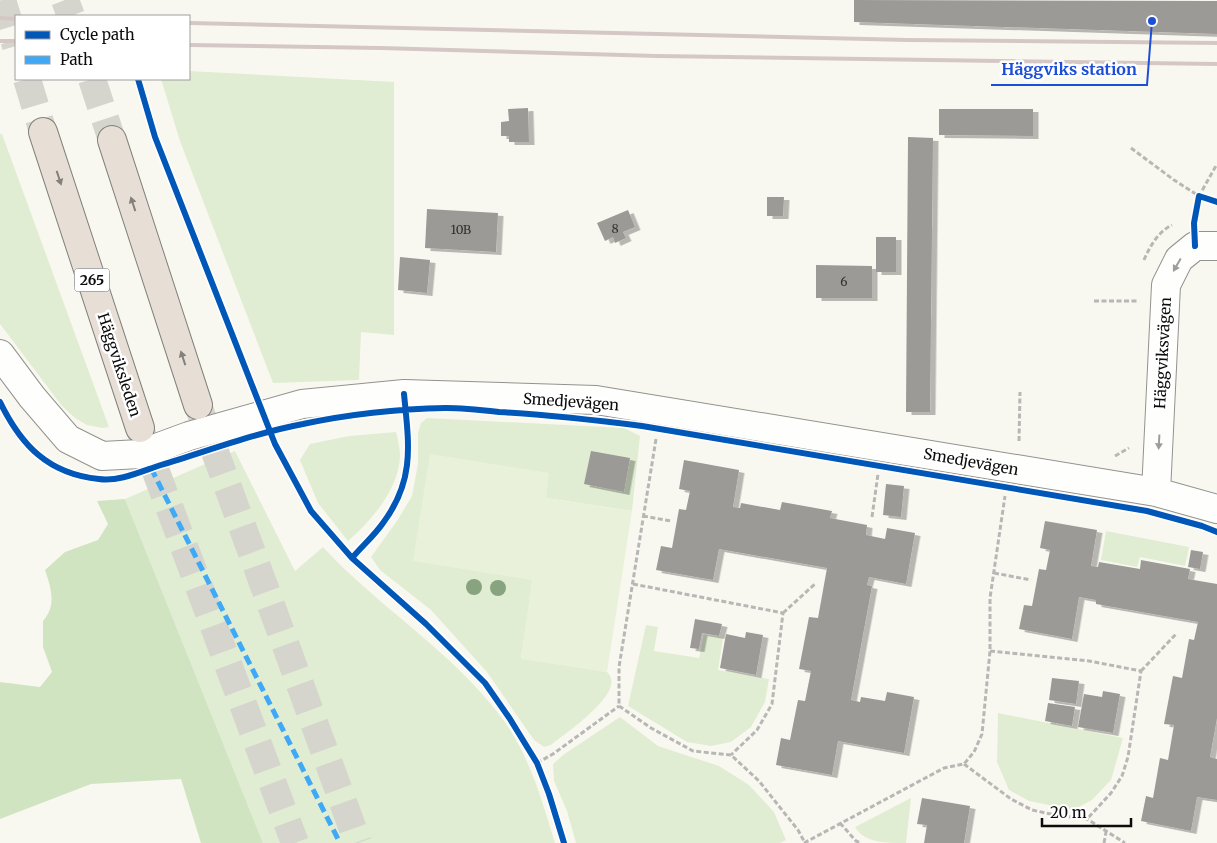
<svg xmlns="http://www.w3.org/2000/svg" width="1217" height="843" viewBox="0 0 1217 843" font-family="Merriweather,serif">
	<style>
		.green { fill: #e0edd2 }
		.forest { fill: #d0e4c1 }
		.pitch { fill: #eaf1db }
		.building { fill: #9c9a96; filter: url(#shadow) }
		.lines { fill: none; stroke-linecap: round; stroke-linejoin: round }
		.motorway-tunnel { stroke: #d5d5ce; stroke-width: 28; stroke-dasharray: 28 14; stroke-linecap: butt }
		.minor-casing { stroke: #93928f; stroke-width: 30 }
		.motorway-casing { stroke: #80807c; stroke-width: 30 }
		.path { stroke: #b7b7b5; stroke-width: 3; stroke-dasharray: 5 2.5; stroke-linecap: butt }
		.minor { stroke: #fefefd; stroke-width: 28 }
		.motorway { stroke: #e7dfd6; stroke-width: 28 }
		.rail { stroke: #d5c7c5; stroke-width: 4 }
		.quiet { stroke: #3fa9f5; stroke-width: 5; stroke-dasharray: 10 5; stroke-linecap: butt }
		.cycleway-casing { stroke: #fff; stroke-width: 9 }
		.cycleway { stroke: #0057b8; stroke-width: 6 }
		.tree { fill: #87a37f }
		.oneway { fill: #84807b }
		.oneway2 { fill: #9d9d9d }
		.labels { text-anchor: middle; stroke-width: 5; stroke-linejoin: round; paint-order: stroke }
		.number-label { font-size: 12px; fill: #30302e }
		.shield { fill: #fff; stroke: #555; stroke-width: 1 }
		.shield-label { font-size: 14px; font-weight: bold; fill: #0c0c0c }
		.street-label { font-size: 15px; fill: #0c0c0c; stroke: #fff }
		.leader { fill: none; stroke: #1d4ed8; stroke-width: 2 }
		.callout-dot { fill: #1d4ed8; stroke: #fff; stroke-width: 2 }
		.callout-label { font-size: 16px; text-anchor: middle; font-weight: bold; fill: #1d4ed8; stroke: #fff; stroke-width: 5; stroke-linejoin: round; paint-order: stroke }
	</style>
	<defs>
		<filter id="shadow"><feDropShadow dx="5.5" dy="3" stdDeviation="0" flood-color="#0004"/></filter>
	</defs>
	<rect width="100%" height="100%" fill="#f9f8f0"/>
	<path class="green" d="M189,71L394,82V335L361,332L359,380L273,383L180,141L161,79H189Z
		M0,134H2L109,427L102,428L87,425L75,418L62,406L0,324Z
		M427,418L624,428L640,436L632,511L546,498L521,658L607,672C629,691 564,734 551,745L544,747L534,740L487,672L431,610L380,570L371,557L397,521L412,496L418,464V433L421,423Z
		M396,432C398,440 400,448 400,456C399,489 372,520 348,541L318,503L300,460L310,444L349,436Z
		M235,451L295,571L323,547C379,608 454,652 504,721C530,757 542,801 555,843H263L125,499Z
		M1106,531L1189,547L1185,566L1140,557L1137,567L1101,560Z
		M646,625L658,627L654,651L699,658L704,635L723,638L718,670L769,679L765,702L751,727L731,742L711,746L687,742L628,706Z
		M998,713L1123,738L1111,780L1092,800L1073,810L1029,801L1009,790L997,762Z
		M620,717L658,746L719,766L749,785L774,812L786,840L780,843H576L567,811L554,781L553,764L563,755Z
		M911,798L906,843C886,843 864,843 855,827Z"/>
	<path class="forest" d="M125,499L263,843H201L181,779L91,784L0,819V682L40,687L52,672L43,647V621C57,605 51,588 45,570L65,552L98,540L108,524L97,501Z"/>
	<path class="pitch" d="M430,454L549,473L546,498L632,511L607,672L521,659L532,580L413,561Z"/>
	<path class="building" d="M854,0L1217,1V34L854,22Z
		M528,108L529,142H509V136H501V122L509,121L508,109Z
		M939,109H1033V136L939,135Z
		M908,137L933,138L930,412H906Z
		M767,197H784L783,216H767Z
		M427,209L498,213L496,252L425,248Z
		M628,210L635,227L623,232L626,238L615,243L613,237L605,241L597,223Z
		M876,237H896V272H876Z
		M400,257L430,260L427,293L398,290Z
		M816,265L872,266V298H816Z
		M591,451L630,458L624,492L584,484Z
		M684,460L739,470L733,507L740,508L741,503L780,510L782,502L832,511L830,518L867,525L866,535L885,539L887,528L915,533L906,584L869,577L867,585L872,586L851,700L860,702L861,697L885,701L887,692L914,697L904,753L838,741L832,775L776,765L781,738L790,740L798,700L805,701L811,671L799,669L809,617L818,618L827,568L719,549L713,580L656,570L661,546L672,548L679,509L686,510L690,491L679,489Z
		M886,484L904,486L901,517L883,515Z
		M1045,521L1097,530L1091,566L1098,567L1099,562L1140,569L1141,560L1190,569L1188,579L1217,584V718L1210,757L1217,759V800L1197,797L1191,831L1141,821L1146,796L1153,798L1160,758L1168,760L1174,725L1164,724L1173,676L1182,678L1189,639L1194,640L1198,622L1096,604V600L1079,597L1072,639L1019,629L1024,605L1032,606L1039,569L1046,570L1050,550L1040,548Z
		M1191,550L1203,552L1200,569L1188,567Z
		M695,619L722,624L719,636L702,633L699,649L690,648Z
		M746,632L763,635L756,675L720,668L726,634L745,638Z
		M1052,678L1079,681L1076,704L1049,700Z
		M1103,691L1120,694L1113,733L1078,727L1084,694L1102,697Z
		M1048,703L1075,707L1072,726L1045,721Z
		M922,798L970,806L964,843H924L927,825L917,824Z"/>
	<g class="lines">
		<path class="motorway-tunnel" d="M2,0L16,46
			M65,0L71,16
			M27,79L43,132
			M92,79L112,140
			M199,408L358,843
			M140,429L295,843"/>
		<defs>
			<path id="minor" d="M0,354L32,397L68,439L102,456L140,454L189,436L302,404L404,394L596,400L1156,492L1217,509
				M1156,492L1166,285L1179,259L1195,246H1217"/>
			<path id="motorway" d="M43,132L140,428
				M112,140L198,405"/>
		</defs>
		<use href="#minor" class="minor-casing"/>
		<use href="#motorway" class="motorway-casing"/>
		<path class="path" d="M1131,148L1174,180L1199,196L1217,164
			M1144,260C1150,246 1158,232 1172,225
			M1094,301H1138
			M656,439L619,667V706L651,728L693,751L731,755L759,781L798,830L805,843
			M1019,441L1020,392
			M1115,456L1129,448
			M643,516L671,521
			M872,517L878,474
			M994,573L1031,580
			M633,584L783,613L772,704L757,730L731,755
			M783,613L816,583
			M990,651L1089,661L1141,671L1128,757L1122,776L1111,793L1087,819
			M1141,671L1177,633
			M537,763L553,754L619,706
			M964,764L1011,799L1032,810L1055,815L1087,819L1125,843
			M840,823L856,841L861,843
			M804,843L944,768L964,764L974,752L982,734L990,651V598L1005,496
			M1104,843L1106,832"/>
		<use href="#minor" class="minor"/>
		<use href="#motorway" class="motorway"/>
		<path class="rail" d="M0,18L16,19
			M189,23L908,40L1217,43
			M0,41H16
			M189,45L381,48L657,56L1217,64"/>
		<path class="quiet" d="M151,468L340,843"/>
		<defs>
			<path id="cycleway" d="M138,79L155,137L275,444L311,511L352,558L426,624L485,683L510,719L537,763L549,794L564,843
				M1195,246L1194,223L1199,196L1217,202
				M0,402C21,445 48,474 99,479C119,482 142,471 161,465C208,451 255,433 303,424C350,414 397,409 446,408C463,408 481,410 499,412C547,415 594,420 642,426L1147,511L1202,526L1217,532
				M352,558C362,546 374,536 383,523C415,480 409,445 404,394"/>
		</defs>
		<use href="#cycleway" class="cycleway-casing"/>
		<use href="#cycleway" class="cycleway"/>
	</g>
	<g class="tree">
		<circle cx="474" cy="587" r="8"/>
		<circle cx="498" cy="588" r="8"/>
	</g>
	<defs><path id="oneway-solid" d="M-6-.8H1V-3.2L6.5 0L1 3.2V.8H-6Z" transform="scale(1.25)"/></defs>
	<g class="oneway">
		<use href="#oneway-solid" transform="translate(59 178) rotate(72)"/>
		<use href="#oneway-solid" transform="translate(133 204) rotate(-108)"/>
		<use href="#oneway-solid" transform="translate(183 358) rotate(-108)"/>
	</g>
	<g class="oneway2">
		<use href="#oneway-solid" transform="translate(1177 265) rotate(120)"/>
		<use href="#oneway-solid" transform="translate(1159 442) rotate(93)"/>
	</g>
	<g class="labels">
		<g class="number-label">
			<text x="615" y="233">8</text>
			<text x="461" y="234">10B</text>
			<text x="844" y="286">6</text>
		</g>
		<rect class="shield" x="74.5" y="268.5" width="35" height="23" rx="4"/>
		<g class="shield-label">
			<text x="92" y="285">265</text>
		</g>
		<g class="street-label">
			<text transform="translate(1163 353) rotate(-87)" y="5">Häggviksvägen</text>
			<text transform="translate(119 365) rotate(72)" y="5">Häggviksleden</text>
			<text transform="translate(571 402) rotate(4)" y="5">Smedjevägen</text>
			<text transform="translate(971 462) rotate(10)" y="5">Smedjevägen</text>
		</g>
	</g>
	<path class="leader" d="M1152 21L1147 85H991"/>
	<circle class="callout-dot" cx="1152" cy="21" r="5"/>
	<g class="callout-label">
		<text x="1069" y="75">Häggviks station</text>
	</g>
	<rect x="15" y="15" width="175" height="65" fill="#ffffff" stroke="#9e9e9e"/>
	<rect x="25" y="31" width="25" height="8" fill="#0057b8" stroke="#9e9e9e"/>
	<text x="60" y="40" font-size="15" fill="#0c0c0c">Cycle path</text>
	<rect x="25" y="56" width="25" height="8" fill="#3fa9f5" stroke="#9e9e9e"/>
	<text x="60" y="65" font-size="15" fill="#0c0c0c">Path</text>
	<path d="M1042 818v8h89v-8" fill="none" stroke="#0c0c0c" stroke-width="2.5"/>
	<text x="1050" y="818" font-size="15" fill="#0c0c0c" stroke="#ffffff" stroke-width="4" paint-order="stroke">20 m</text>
</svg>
